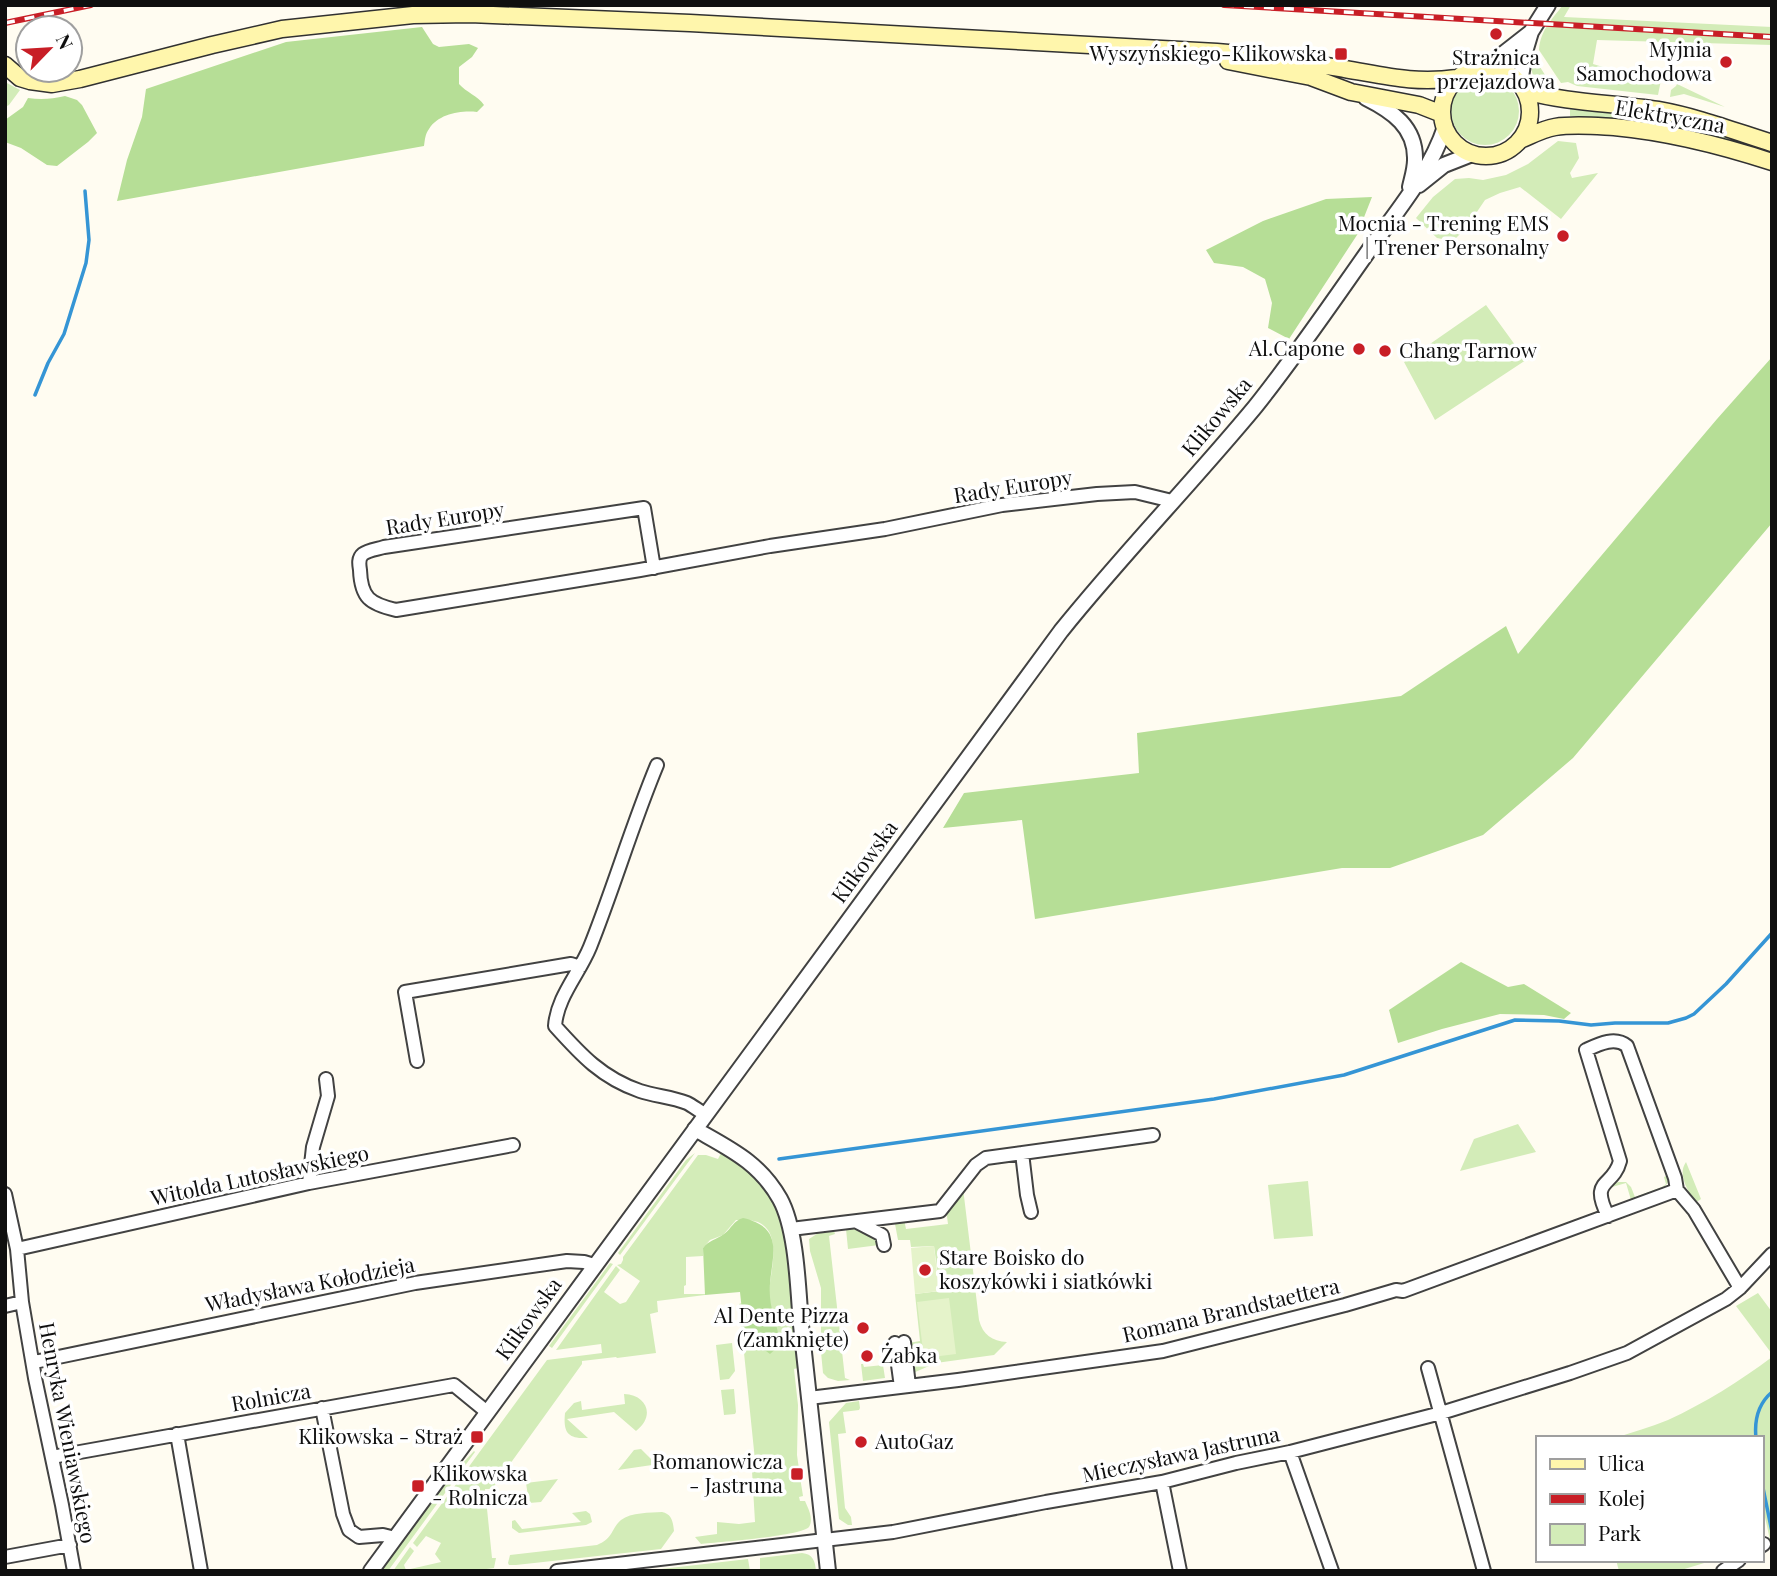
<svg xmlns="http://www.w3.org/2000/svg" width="1777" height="1576" viewBox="0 0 1777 1576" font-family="'Playfair Display',serif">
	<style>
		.green { fill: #d3ecb8 }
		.forest { fill: #b6de96 }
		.pitch { fill: #e5f3ca }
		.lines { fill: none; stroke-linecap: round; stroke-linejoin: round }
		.stream { stroke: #3595d5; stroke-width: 3.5 }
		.minor-casing { stroke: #424242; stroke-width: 16 }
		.tertiary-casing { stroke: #424242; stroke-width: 18 }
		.secondary-casing { stroke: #313131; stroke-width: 19 }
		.minor { stroke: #fff; stroke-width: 12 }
		.tertiary { stroke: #fff; stroke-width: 14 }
		.secondary { stroke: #fff6ac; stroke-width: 16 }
		.rail-casing { stroke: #c81e26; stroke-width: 6 }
		.rail { stroke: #fff; stroke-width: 3.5; stroke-dasharray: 10; stroke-linecap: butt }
		.poi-dot { fill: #c81e26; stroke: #fff; stroke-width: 2.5 }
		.labels { text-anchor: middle; stroke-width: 7; stroke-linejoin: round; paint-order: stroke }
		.poi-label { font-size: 21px; fill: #0f0f0f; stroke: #fff; text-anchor: end }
		.street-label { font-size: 21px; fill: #0f0f0f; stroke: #fff }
	</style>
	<rect width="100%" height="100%" fill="#fffcf1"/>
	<path class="green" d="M1563,5H1571L1564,17L1772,27V45L1597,40L1593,64L1613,70L1661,80L1658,95L1577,86L1568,82L1561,83L1539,50C1540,31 1552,19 1563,5Z
		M1531,59L1540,67L1554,89V93C1537,86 1530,77 1531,59Z
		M1451 111a34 34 0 1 1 68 0a34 34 0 1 1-68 0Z
		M5,82L20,90L9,105L5,107Z
		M1677,84L1725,107L1684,94L1670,97L1671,90L1676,86Z
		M1570,108L1628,114L1678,122L1720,132L1772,147V154L1621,120L1570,116Z
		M1558,141L1576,143L1579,158L1570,173L1572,178L1598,173L1561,219L1520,187L1500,193L1485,200L1466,228L1453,241L1437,238L1416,218L1433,197L1455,179L1469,178L1483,180L1506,175L1528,164Z
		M1486,305L1526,360L1435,420L1404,362Z
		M1518,1124L1536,1152L1460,1171L1474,1139Z
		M695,1153L620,1255L618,1253L686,1160Z
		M721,1153C779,1181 784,1225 790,1282C793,1311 795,1339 798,1368L794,1369L798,1405L797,1455L799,1469L795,1470L796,1477H800L803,1496L799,1497L800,1501H805C808,1508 814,1519 809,1527C802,1536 718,1542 701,1544L695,1537L717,1534V1522L739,1524L755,1522L752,1471L756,1470L739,1304L742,1303L746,1348L766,1351L779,1338C775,1324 770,1310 769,1295C769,1275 784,1233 758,1222C751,1220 743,1220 736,1220L723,1235L710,1240L703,1248V1256L686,1257V1285L684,1286V1294H705V1295L657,1301L658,1312L650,1314L656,1353L617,1358L616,1357L582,1361V1364L492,1489H485L492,1558H496L494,1568L472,1571H393L410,1547L414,1551L404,1565L406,1570L441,1562L435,1554L441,1543L426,1536L417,1547L413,1543L547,1360L602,1353L601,1344L556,1350L616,1266L620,1270L604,1292L620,1304L626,1302L640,1281L617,1265L621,1264L623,1260V1257L698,1155H706L718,1159Z
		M1686,1162L1701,1199L1695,1203C1688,1190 1677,1175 1686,1162Z
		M1670,1174C1670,1192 1645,1195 1631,1200L1626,1183L1612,1187L1611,1186L1618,1182H1626L1631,1187L1635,1197L1662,1187L1666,1184L1664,1177Z
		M1308,1181L1313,1236L1274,1239L1268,1185Z
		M963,1188L979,1320C983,1335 992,1341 1007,1342L994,1355L936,1363L913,1373L909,1343L920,1341L915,1294L940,1291L934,1246L911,1247L910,1240H898L895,1224L897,1220L904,1219L906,1229L948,1224L946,1209Z
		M857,1227L875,1236L879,1245L848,1249L846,1229Z
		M834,1231L835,1234L829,1236L845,1378L850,1380L838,1381L828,1378L823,1373L821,1352V1288L810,1251L809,1239L820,1232Z
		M610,1263L613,1264L552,1348L549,1346Z
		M1758,1293L1772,1312V1354L1736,1306Z
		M732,1343L735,1371L729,1379L720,1380L716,1345Z
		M1772,1357V1549L1761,1499V1438H1615C1632,1432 1651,1427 1668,1420C1705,1403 1740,1381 1772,1357Z
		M861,1364H863L864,1367L883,1365L885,1378L863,1381Z
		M734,1389L736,1412L735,1414L724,1415L721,1390Z
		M624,1394C648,1395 655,1417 636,1431L614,1412L567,1419L588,1438C568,1439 563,1433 565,1413L574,1403L581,1401L582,1410L625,1404Z
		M859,1401L860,1408L859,1410L843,1412L846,1433L838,1434L845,1508L851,1517L852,1525H848L839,1519L829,1422L846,1403Z
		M641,1449L651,1459L652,1465L618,1470L634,1450Z
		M474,1451L475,1452L388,1571H381L451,1476Z
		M558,1479L541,1502L529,1503L526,1483Z
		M586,1511L590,1514L592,1522L586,1525L519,1533L512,1528V1521L515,1520L522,1529L581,1522L572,1513Z
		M662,1512C672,1514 673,1522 674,1531L661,1549L516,1565H509L508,1563L510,1555L597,1545C614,1538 610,1530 621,1520C631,1512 650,1513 662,1512Z
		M802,1553C813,1554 815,1561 816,1571H760V1558Z
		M748,1559L750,1571H644Z
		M1616,1560H1714L1678,1571H1619Z"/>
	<path class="forest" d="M422,27L433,44L439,47L469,44L478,48L472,57L459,67V84C466,92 478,96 484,105L477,112C461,110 438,114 429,129C425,134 425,140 424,146L117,201L127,160L142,117L146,89L286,42Z
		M65,96L77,100L82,105L97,133L88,142L57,166L47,165L21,148L5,142V120L23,107L28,98C41,100 52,99 65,96Z
		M1372,197L1357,235L1289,339L1268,328L1272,303L1265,279L1243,267L1214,263L1206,250L1263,221L1326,199Z
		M1772,357V523L1573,758L1483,835L1390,868H1342L1035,919L1022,820L943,828L964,793L1139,773L1137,733L1401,696L1506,626L1518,654L1717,419Z
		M1461,962L1508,987L1524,984L1571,1013L1564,1019L1544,1015L1500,1014L1442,1029L1398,1043L1389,1010Z
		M743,1218C791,1229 767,1264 770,1297C771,1313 780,1329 779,1346L770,1354L766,1351L746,1348L740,1292L705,1295L703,1248C709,1240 716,1240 724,1234C732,1228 733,1221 743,1218Z"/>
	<path class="pitch" d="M934,1246L939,1291L915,1294L911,1248Z
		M949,1298L956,1354L924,1358L917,1302Z"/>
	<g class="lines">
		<path class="stream" d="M35,395L48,363L64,334L86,263L89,240L85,191
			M779,1159L1214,1099L1344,1075L1515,1020L1559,1021L1591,1025L1615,1023H1668L1686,1018L1694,1014L1726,984L1772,933
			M1756,1438C1754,1419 1758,1404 1772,1392
			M1761,1478L1772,1532"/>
		<defs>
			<path id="minor" d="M654,568L644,508L384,547C378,549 368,550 363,554C358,558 359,564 360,570C361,598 370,604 396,610L640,570L770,546L885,529L1002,505L1097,494L1135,492L1172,501
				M657,765C632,825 614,887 590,947C579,974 557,997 555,1026C581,1055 602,1078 640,1091C655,1096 672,1097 687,1103C693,1106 699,1111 705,1114
				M417,1061L405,992L571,964L580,967
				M1022,1153L1027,1195L1031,1212
				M309,1183L313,1147L328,1096L326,1079
				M5,1194L17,1249L22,1302L35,1378L62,1505L74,1571
				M1608,1216C1589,1178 1613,1188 1620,1161L1586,1050C1599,1044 1615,1036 1627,1046L1675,1178L1677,1190L1694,1210L1740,1288
				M857,1222L882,1235L884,1245
				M791,1229L940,1211L976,1165L986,1158L1153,1135
				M17,1249L309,1183L513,1145
				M5,1306L22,1302
				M904,1342L909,1386
				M895,1343L901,1387
				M34,1362L415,1283L567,1261L584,1262L594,1265
				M1428,1368L1484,1571
				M809,1398L958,1380L1163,1351L1345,1305L1396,1290L1403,1291L1677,1190
				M322,1408L343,1514L349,1530L359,1537L383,1535L395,1538
				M177,1434L201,1571
				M1290,1452L1332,1571
				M52,1457L454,1385L487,1412
				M1162,1482L1180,1571
				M1761,1546L1764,1544
				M5,1557L70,1545
				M557,1571L893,1532L1046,1502L1162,1482L1236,1463L1290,1452L1441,1413L1570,1373L1627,1353L1726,1299L1740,1288L1772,1254
				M1723,1571L1739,1560"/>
			<path id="tertiary" d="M1481,68L1499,57L1531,32
				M1520,83L1525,52L1531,32L1548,5
				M1366,98C1392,111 1416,127 1415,160C1415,169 1412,178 1410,187
				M1419,185L1444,165L1472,154
				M695,1129C730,1149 759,1162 780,1199C797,1230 798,1290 801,1325C810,1407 819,1489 828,1571
				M371,1571L1061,631C1123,554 1192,483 1255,407C1295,357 1331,304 1367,253C1395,213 1430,173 1445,127"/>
			<path id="secondary" d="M1228,61L1311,77L1351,92L1419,105L1442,114
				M5,65L20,78L30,81L52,84L80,79L212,45L282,29L413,15L470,14L690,23L1217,52C1260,55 1302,62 1345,69C1386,76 1415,84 1457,78
				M1442 112a44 44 0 1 1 88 0a44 44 0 1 1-88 0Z
				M1525,91C1568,103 1614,103 1658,110C1697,117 1734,131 1772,143
				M1520,140C1532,135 1543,129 1555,127C1574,124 1595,126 1614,127C1668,132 1720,145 1772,162"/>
		</defs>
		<use href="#minor" class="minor-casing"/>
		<use href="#tertiary" class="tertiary-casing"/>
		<use href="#secondary" class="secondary-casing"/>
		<use href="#minor" class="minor"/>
		<use href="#tertiary" class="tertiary"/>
		<use href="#secondary" class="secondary"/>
		<defs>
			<path id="rail" d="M1224,5L1772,37
				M5,23L91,5"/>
		</defs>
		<use href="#rail" class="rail-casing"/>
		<use href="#rail" class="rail"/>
	</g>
	<g class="poi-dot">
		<circle cx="1496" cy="34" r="7"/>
		<rect x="1334" y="47" width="14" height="14" rx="3.5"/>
		<circle cx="1726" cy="62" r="7"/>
		<circle cx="1563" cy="236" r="7"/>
		<circle cx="1359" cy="349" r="7"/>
		<circle cx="1385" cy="351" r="7"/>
		<circle cx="925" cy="1270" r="7"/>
		<circle cx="863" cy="1328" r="7"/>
		<circle cx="867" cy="1356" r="7"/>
		<rect x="470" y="1430" width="14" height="14" rx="3.5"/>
		<circle cx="861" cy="1442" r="7"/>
		<rect x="790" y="1467" width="14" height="14" rx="3.5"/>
		<rect x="411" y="1479" width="14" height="14" rx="3.5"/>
	</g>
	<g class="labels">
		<g class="poi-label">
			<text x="1712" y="57">Myjnia<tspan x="1712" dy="24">Samochodowa</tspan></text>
			<text x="1327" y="61">Wyszyńskiego-Klikowska</text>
			<text x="1496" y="65" text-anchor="middle">Strażnica<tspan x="1496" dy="24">przejazdowa</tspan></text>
			<text x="1549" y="231">Mocnia - Trening EMS<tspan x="1549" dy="24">| Trener Personalny</tspan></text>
			<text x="1345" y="356">Al.Capone</text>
			<text x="1399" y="358" text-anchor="start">Chang Tarnow</text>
			<text x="939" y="1265" text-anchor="start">Stare Boisko do<tspan x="939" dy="24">koszykówki i siatkówki</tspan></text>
			<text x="849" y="1323">Al Dente Pizza<tspan x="849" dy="24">(Zamknięte)</tspan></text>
			<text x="881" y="1363" text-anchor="start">Żabka</text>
			<text x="463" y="1444">Klikowska - Straż</text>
			<text x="875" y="1449" text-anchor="start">AutoGaz</text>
			<text x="783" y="1469">Romanowicza<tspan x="783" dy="24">- Jastruna</tspan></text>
			<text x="432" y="1481" text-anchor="start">Klikowska<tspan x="432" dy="24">- Rolnicza</tspan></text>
		</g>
		<g class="street-label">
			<text transform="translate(1670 117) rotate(10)" y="7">Elektryczna</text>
			<text transform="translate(1217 417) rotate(-50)" y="7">Klikowska</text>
			<text transform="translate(1013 487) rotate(-9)" y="7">Rady Europy</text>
			<text transform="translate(445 519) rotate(-9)" y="7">Rady Europy</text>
			<text transform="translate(865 862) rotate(-54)" y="7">Klikowska</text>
			<text transform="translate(260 1176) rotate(-12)" y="7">Witolda Lutosławskiego</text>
			<text transform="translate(310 1285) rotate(-11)" y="7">Władysława Kołodzieja</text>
			<text transform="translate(1231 1311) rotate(-13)" y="7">Romana Brandstaettera</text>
			<text transform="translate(529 1319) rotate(-54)" y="7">Klikowska</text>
			<text transform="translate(271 1398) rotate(-10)" y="7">Rolnicza</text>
			<text transform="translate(67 1433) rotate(79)" y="7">Henryka Wieniawskiego</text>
			<text transform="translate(1181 1455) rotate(-12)" y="7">Mieczysława Jastruna</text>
		</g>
	</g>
	<rect width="1777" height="1576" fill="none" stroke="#0f0f0f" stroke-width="14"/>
	<rect x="1536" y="1436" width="228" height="126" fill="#ffffff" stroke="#9f9f9f" stroke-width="2"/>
	<rect x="1550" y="1459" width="35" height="10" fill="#fff6ac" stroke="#9f9f9f" stroke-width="2"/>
	<text x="1598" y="1471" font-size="21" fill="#0f0f0f">Ulica</text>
	<rect x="1550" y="1494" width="35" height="10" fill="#c81e26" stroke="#9f9f9f" stroke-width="2"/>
	<text x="1598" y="1506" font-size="21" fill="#0f0f0f">Kolej</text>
	<rect x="1550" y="1524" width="35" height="21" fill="#d3ecb8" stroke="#9f9f9f" stroke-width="2"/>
	<text x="1598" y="1541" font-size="21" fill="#0f0f0f">Park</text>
	<g transform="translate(49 49) rotate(65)"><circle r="33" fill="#ffffff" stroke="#9f9f9f" stroke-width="2"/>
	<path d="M0-5L12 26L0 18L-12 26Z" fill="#c81e26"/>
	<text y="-10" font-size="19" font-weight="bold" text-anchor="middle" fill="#0f0f0f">N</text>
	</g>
</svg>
